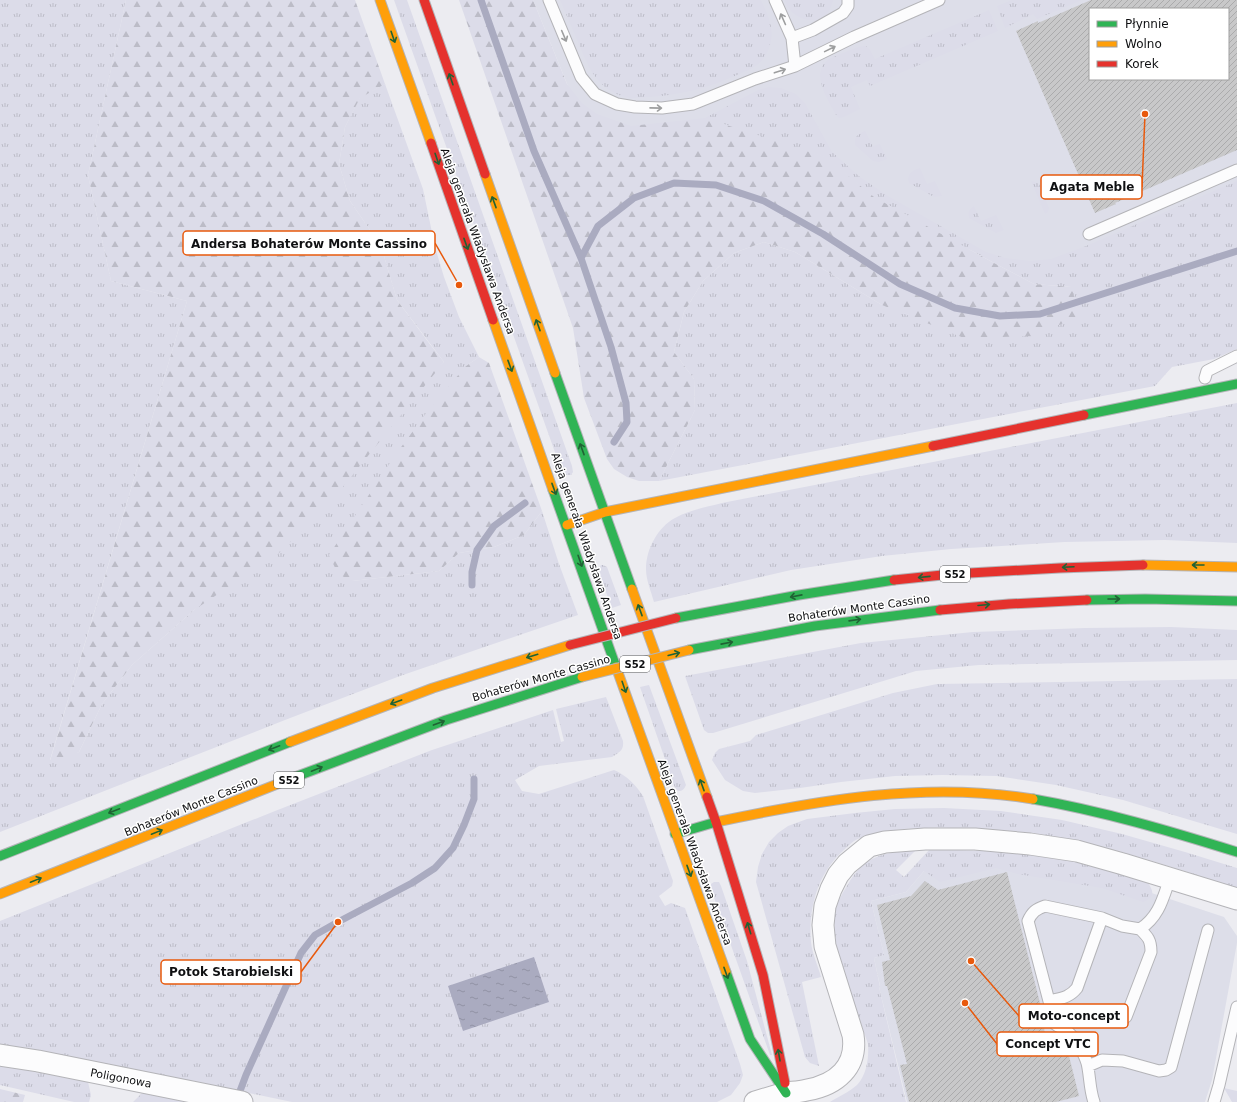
<svg xmlns="http://www.w3.org/2000/svg" width="1237" height="1102" viewBox="0 0 1237 1102" font-family="'DejaVu Sans',sans-serif">
	<style>
		.built { fill: #dddee9; fill-rule: evenodd }
		.grass { fill: url(#grass-tufts) }
		.forest { fill: url(#forest-firs) }
		.water { fill: url(#water-ripples) }
		.lines { fill: none; stroke-linecap: round; stroke-linejoin: round }
		.stream { stroke: #aaabc0; stroke-width: 7 }
		.building { fill: url(#building-hatch); fill-rule: evenodd }
		.lane-casing { stroke: #b4b4b8; stroke-width: 13 }
		.street-casing { stroke: #b4b4b8; stroke-width: 23 }
		.fast-casing { stroke: #b4b4b8; stroke-width: 11 }
		.slow-casing { stroke: #b4b4b8; stroke-width: 11 }
		.jam-casing { stroke: #b4b4b8; stroke-width: 11 }
		.lane { stroke: #fcfcfd; stroke-width: 11 }
		.street { stroke: #fcfcfd; stroke-width: 21 }
		.fast { stroke: #30b455; stroke-width: 9 }
		.slow { stroke: #ff9f0a; stroke-width: 9 }
		.jam { stroke: #e5322d; stroke-width: 9 }
		.slow-bridge-casing { stroke: #b4b4b8; stroke-width: 11; stroke-linecap: butt }
		.jam-bridge-casing { stroke: #b4b4b8; stroke-width: 11; stroke-linecap: butt }
		.slow-bridge { stroke: #ff9f0a; stroke-width: 9 }
		.jam-bridge { stroke: #e5322d; stroke-width: 9 }
		.oneway { stroke: #9d9e9f }
		.oneway2 { stroke: #206234 }
		.labels { text-anchor: middle; stroke-width: 3; stroke-linejoin: round; paint-order: stroke }
		.shield { fill: #fff; stroke: #575859; stroke-width: 1 }
		.shield-label { font-size: 10px; font-weight: bold; fill: #0f1012 }
		.street-label { font-size: 11px; fill: #0f1012; stroke: #fff }
		.leader { fill: none; stroke: #e8590c; stroke-width: 1.5 }
		.callout-dot { fill: #e8590c; stroke: #fff; stroke-width: 1.5 }
		.callout { fill: #fff; stroke: #e8590c; stroke-width: 1.5 }
		.callout-label { font-size: 12px; text-anchor: middle; font-weight: bold; fill: #0f1012 }
	</style>
	<defs>
		<pattern id="grass-tufts" width="24" height="20" patternUnits="userSpaceOnUse"><rect width="24" height="20" fill="#dcdce9"/><path d="M3 7l-1-3M5 7V3M7 7l1-3M15 17l-1-3M17 17v-4M19 17l1-3" fill="none" stroke="#bcbcc7"/></pattern>
		<pattern id="forest-firs" width="22" height="20" patternUnits="userSpaceOnUse"><rect width="22" height="20" fill="#dcdce9"/><path d="M5 1l3.5 6h-7zM16 11l3.5 6h-7z" fill="#bcbcc7"/></pattern>
		<pattern id="water-ripples" width="26" height="14" patternUnits="userSpaceOnUse"><rect width="26" height="14" fill="#aaabc0"/><path d="M2 4q2-2 4 0t4 0M15 11q2-2 4 0t4 0" fill="none" stroke="#9192a4"/></pattern>
		<pattern id="building-hatch" width="6" height="6" patternUnits="userSpaceOnUse"><rect width="6" height="6" fill="#c8c8c9"/><path d="M-1 1l2-2M0 6l6-6M5 7l2-2" fill="none" stroke="#ababac"/></pattern>
	</defs>
	<rect width="100%" height="100%" fill="#ececf1"/>
	<path class="built" d="M533,0H1237V233L1072,287L631,126L585,128ZM1090,9H1228V79H1090Z
		M997,861L1085,871L1224,917L1237,936V943L1212,1080L1205,1102H907L879,987L880,986L874,958L884,955L871,901L906,892L924,871Z"/>
	<path class="grass" d="M0,0H126L88,175L111,281L187,301L50,760L79,752L102,704L132,665L194,610L444,362L397,300L381,246L350,201L339,164L345,127L360,97L385,84L423,189L435,247L444,277L459,317L479,357L466,366L352,581L439,571L459,553L494,547L524,535L542,511L559,564L578,615L400,676L285,720L0,832Z
		M394,0H407L572,466L573,472L571,475H567L562,472Z
		M560,0H761C770,20 777,33 766,55C760,66 748,70 737,75C708,88 681,95 649,97C643,97 637,98 631,98C622,97 613,93 606,88C591,76 585,59 578,42C572,28 566,14 560,0Z
		M785,0H833V1C831,6 830,11 826,15C816,24 799,20 791,11C788,8 786,4 785,0Z
		M1012,0H1082L1037,19L1033,14L1005,28L997,6Z
		M989,10L998,31L870,86L867,80L851,87L860,109L844,117L839,118L836,115C828,100 809,73 829,59C832,57 837,56 840,54C849,51 857,46 866,46L870,50L875,59Z
		M769,87L781,88L796,94L805,103L832,152L860,177L888,196L986,252L1005,258L1030,261L1051,259L1086,246L1237,181V349L1214,359L1172,367L1155,386L659,481L695,410L694,379L674,352L684,312L703,281L734,253L764,242L795,252L882,305L1072,287L1034,284L994,263L874,197L825,157L705,118L758,90Z
		M865,131L873,146L880,144L887,159L879,162L873,161L855,145C854,136 858,134 865,131Z
		M920,168L927,184L935,181L942,196L934,197L909,183L908,179C909,172 914,170 920,168Z
		M1031,181L1035,182L1039,184L1049,208L1048,212L1045,214Z
		M974,206L981,221L996,215L1004,230L996,233L969,218C968,212 969,209 974,206Z
		M1237,403V543L1165,540L1065,542L951,549L882,556L791,570L654,602C651,591 646,580 646,569C646,549 658,527 675,518C689,510 707,507 722,503Z
		M601,565H603L607,567L621,605L612,608L598,571Z
		M1171,627L1237,630V660L979,665L916,671L713,733H708L704,730L685,676L861,643L973,632L1085,628Z
		M1237,679V834L1123,800L1056,785L997,776L942,775L895,776L841,782L800,788L755,793L743,791L725,780L712,760L715,753L719,749L750,741L756,735L893,693L937,684Z
		M649,685L686,785C684,789 683,791 678,791L675,788L640,687Z
		M606,697L623,741C624,751 619,752 612,757L539,766L515,780L522,791L539,794L614,770C626,775 636,785 643,796L673,881L672,886L659,896L665,906L671,903L685,908L740,1064L743,1075L740,1083L731,1095L717,1102H292L225,1088L0,1046V921L275,811L432,750L553,710L561,742L564,741L556,709Z
		M944,808L1001,811L1062,820L1122,834L1185,852L1237,868V888C1177,869 1118,848 1057,837C1022,831 987,829 952,828C925,827 877,828 854,841C851,843 848,846 845,849C818,872 808,908 811,942C812,953 818,966 821,977L802,982L819,1066L810,1063L805,1057L756,882L758,867L762,854L769,842L778,833L788,826L807,819L855,813L895,809Z
		M930,849L1035,853L1077,861L1148,883C1154,892 1155,897 1143,902L1102,888L1018,874L996,868L940,882L924,871L906,892L871,901L884,955L874,958L880,987H879L906,1102H830C838,1097 849,1092 857,1085C867,1075 869,1057 868,1044C862,1026 856,1009 850,991C842,966 832,941 835,914C836,904 842,894 847,886C863,856 884,852 916,850L896,870L904,877Z
		M714,882H719L721,886L747,961L772,1055H770L711,889V884Z
		M0,1065L88,1082L91,1095L89,1102H74L0,1085Z
		M1224,1088L1237,1091V1102H1232Z
		M142,1093L187,1102H133Z"/>
	<path class="forest" d="M126,0H355L385,84L360,98L345,127L339,164L350,201L381,246L397,300L429,343L444,362L329,504L278,554L194,610L132,665L102,704L79,752L67,758L50,761L187,301L111,281L88,175Z
		M459,0H533L567,84L582,103L597,114L631,126L705,118L825,157L874,197L994,263L1034,284L1072,287L1078,316L1036,336L964,338L882,305L795,252L764,242L734,253L703,281L684,312L674,352L694,379L695,410L659,481H639L627,477L614,469L607,459L584,398L573,328Z
		M479,357L489,363L542,511L524,535L494,547L459,553L439,571L352,581L338,574L329,555L396,454L430,408L466,366Z
		M0,1089L25,1095L23,1102H0Z"/>
	<path class="water" d="M534,957L549,1002L463,1031L448,986Z"/>
	<g class="lines">
		<path class="stream" d="M481,0L534,151L581,258L611,347L626,403L627,422L614,442
			M581,258L598,226L634,198L674,183L716,185L764,201L823,234L900,284L955,308L1000,316L1040,314L1237,251
			M472,585V572L477,550L494,526L525,503
			M237,1099L246,1075L301,953L315,935L338,922L412,883L435,868L453,848L464,825L474,799V779"/>
	</g>
	<path class="building" d="M1091,0H1237V150L1115,203L1116,204L1095,213L1016,31L1038,21V23ZM1090,9H1228V79H1090Z
		M1007,872L1044,1019L1045,1053L1067,1048L1079,1096L1056,1102H909L900,1065L907,1064L887,986H885L882,962L890,960L877,905L911,896L925,881L938,890Z"/>
	<g class="lines">
		<defs>
			<path id="lane" d="M549,0L581,77L595,94L617,104L635,107L662,108L693,104L755,79L795,66L854,37L939,0
				M775,0L792,38L795,66
				M792,38L813,30L843,13L848,6V0
				M1089,234L1237,170
				M1205,378L1207,371L1237,356
				M1049,1001C1061,998 1069,998 1077,988L1102,918
				M1126,1017L1151,952C1151,940 1148,937 1140,929
				M1088,1066L1102,1060L1123,1061L1159,1071L1166,1070L1171,1067L1208,930
				M1094,1102C1090,1091 1090,1079 1088,1068C1087,1058 1076,1039 1068,1032C1064,1029 1059,1027 1055,1024L1028,921C1032,912 1036,909 1045,906L1102,918L1122,926L1140,929C1159,917 1163,898 1170,878
				M1214,1102L1219,1085L1237,1007"/>
			<path id="street" d="M0,1055L38,1061L242,1102
				M755,1102C765,1099 775,1096 785,1093C792,1092 800,1092 807,1090C836,1085 858,1067 853,1035L825,946L823,925L825,906L831,889L838,875L847,864L869,846L885,842L925,839H975L1030,844L1077,851L1123,864L1237,899"/>
			<path id="fast" d="M555,373L632,589
				M1084,415L1237,384
				M553,490L616,667
				M1087,600L1145,599L1237,601
				M676,618L799,595L894,580
				M689,650L815,626L940,610
				M295,777L446,720L582,677
				M1033,799C1102,811 1170,831 1237,852
				M675,834L716,822
				M0,856L290,742
				M726,972L750,1039L786,1093"/>
			<path id="slow" d="M380,0L431,143
				M485,174L555,373
				M493,320L553,490
				M605,512L933,446
				M567,525L605,512
				M1143,565L1237,567
				M632,589L707,797
				M616,667L726,972
				M290,742L433,688L570,645
				M716,822C820,800 926,781 1033,799
				M0,894L295,777"/>
			<path id="jam" d="M424,0L485,174
				M431,143L493,320
				M933,446L1084,415
				M894,580L952,574L1060,568L1143,565
				M940,610L1009,604L1087,600
				M707,797L716,822L763,975L785,1083"/>
		</defs>
		<use href="#lane" class="lane-casing"/>
		<use href="#street" class="street-casing"/>
		<use href="#fast" class="fast-casing"/>
		<use href="#slow" class="slow-casing"/>
		<use href="#jam" class="jam-casing"/>
		<use href="#lane" class="lane"/>
		<use href="#street" class="street"/>
		<use href="#fast" class="fast"/>
		<use href="#slow" class="slow"/>
		<use href="#jam" class="jam"/>
		<defs>
			<path id="slow-bridge" d="M582,677L689,650"/>
			<path id="jam-bridge" d="M570,645L676,618"/>
		</defs>
		<use href="#slow-bridge" class="slow-bridge-casing"/>
		<use href="#jam-bridge" class="jam-bridge-casing"/>
		<use href="#slow-bridge" class="slow-bridge"/>
		<use href="#jam-bridge" class="jam-bridge"/>
	</g>
	<defs><path id="oneway-shaft" d="M-6 0H5M1.5-3L5.5 0L1.5 3" fill="none" stroke-width="1.6" stroke-linecap="round" stroke-linejoin="round"/></defs>
	<g class="oneway">
		<use href="#oneway-shaft" transform="translate(783 19) rotate(-114)"/>
		<use href="#oneway-shaft" transform="translate(564 36) rotate(67)"/>
		<use href="#oneway-shaft" transform="translate(830 49) rotate(-26)"/>
		<use href="#oneway-shaft" transform="translate(780 71) rotate(-18)"/>
		<use href="#oneway-shaft" transform="translate(656 108) rotate(1)"/>
	</g>
	<g class="oneway2">
		<use href="#oneway-shaft" transform="translate(393 37) rotate(71)"/>
		<use href="#oneway-shaft" transform="translate(451 79) rotate(-109)"/>
		<use href="#oneway-shaft" transform="translate(437 159) rotate(71)"/>
		<use href="#oneway-shaft" transform="translate(494 202) rotate(-110)"/>
		<use href="#oneway-shaft" transform="translate(466 244) rotate(70)"/>
		<use href="#oneway-shaft" transform="translate(538 325) rotate(-110)"/>
		<use href="#oneway-shaft" transform="translate(510 366) rotate(70)"/>
		<use href="#oneway-shaft" transform="translate(582 449) rotate(-110)"/>
		<use href="#oneway-shaft" transform="translate(554 489) rotate(70)"/>
		<use href="#oneway-shaft" transform="translate(580 561) rotate(71)"/>
		<use href="#oneway-shaft" transform="translate(1198 565) rotate(-180)"/>
		<use href="#oneway-shaft" transform="translate(1068 567) rotate(177)"/>
		<use href="#oneway-shaft" transform="translate(924 577) rotate(174)"/>
		<use href="#oneway-shaft" transform="translate(796 596) rotate(169)"/>
		<use href="#oneway-shaft" transform="translate(1114 599)"/>
		<use href="#oneway-shaft" transform="translate(984 605) rotate(-5)"/>
		<use href="#oneway-shaft" transform="translate(640 610) rotate(-110)"/>
		<use href="#oneway-shaft" transform="translate(855 620) rotate(-8)"/>
		<use href="#oneway-shaft" transform="translate(727 643) rotate(-11)"/>
		<use href="#oneway-shaft" transform="translate(674 654) rotate(-14)"/>
		<use href="#oneway-shaft" transform="translate(532 656) rotate(163)"/>
		<use href="#oneway-shaft" transform="translate(624 687) rotate(71)"/>
		<use href="#oneway-shaft" transform="translate(396 702) rotate(160)"/>
		<use href="#oneway-shaft" transform="translate(439 723) rotate(-20)"/>
		<use href="#oneway-shaft" transform="translate(274 748) rotate(159)"/>
		<use href="#oneway-shaft" transform="translate(317 769) rotate(-22)"/>
		<use href="#oneway-shaft" transform="translate(702 785) rotate(-110)"/>
		<use href="#oneway-shaft" transform="translate(114 811) rotate(159)"/>
		<use href="#oneway-shaft" transform="translate(157 832) rotate(-22)"/>
		<use href="#oneway-shaft" transform="translate(689 871) rotate(70)"/>
		<use href="#oneway-shaft" transform="translate(36 880) rotate(-22)"/>
		<use href="#oneway-shaft" transform="translate(749 928) rotate(-107)"/>
		<use href="#oneway-shaft" transform="translate(726 973) rotate(70)"/>
		<use href="#oneway-shaft" transform="translate(779 1055) rotate(-100)"/>
	</g>
	<g class="labels">
		<g class="shield">
			<rect x="940" y="566" width="30" height="16" rx="3"/>
			<rect x="620" y="656" width="30" height="16" rx="3"/>
			<rect x="274" y="772" width="30" height="16" rx="3"/>
		</g>
		<g class="shield-label">
			<text x="955" y="578">S52</text>
			<text x="635" y="668">S52</text>
			<text x="289" y="784">S52</text>
		</g>
		<g class="street-label">
			<text transform="translate(478 241) rotate(70)" y="4">Aleja generała Władysława Andersa</text>
			<text transform="translate(587 546) rotate(71)" y="4">Aleja generała Władysława Andersa</text>
			<text transform="translate(859 608) rotate(-8)" y="4">Bohaterów Monte Cassino</text>
			<text transform="translate(541 678) rotate(-16)" y="4">Bohaterów Monte Cassino</text>
			<text transform="translate(191 806) rotate(-22)" y="4">Bohaterów Monte Cassino</text>
			<text transform="translate(695 852) rotate(70)" y="4">Aleja generała Władysława Andersa</text>
			<text transform="translate(121 1078) rotate(11)" y="4">Poligonowa</text>
		</g>
	</g>
	<path class="leader" d="M1145 114L1142 187M459 285L435 243M338 922L301 972M971 961L1019 1016M965 1003L997 1044"/>
	<g class="callout-dot">
		<circle cx="1145" cy="114" r="4"/>
		<circle cx="459" cy="285" r="4"/>
		<circle cx="338" cy="922" r="4"/>
		<circle cx="971" cy="961" r="4"/>
		<circle cx="965" cy="1003" r="4"/>
	</g>
	<g class="callout">
		<rect x="1041" y="175" width="101" height="24" rx="4"/>
		<rect x="183" y="231" width="252" height="24" rx="4"/>
		<rect x="161" y="960" width="140" height="24" rx="4"/>
		<rect x="1019" y="1004" width="109" height="24" rx="4"/>
		<rect x="997" y="1032" width="101" height="24" rx="4"/>
	</g>
	<g class="callout-label">
		<text x="1092" y="191">Agata Meble</text>
		<text x="309" y="248">Andersa Bohaterów Monte Cassino</text>
		<text x="231" y="976">Potok Starobielski</text>
		<text x="1074" y="1020">Moto-concept</text>
		<text x="1048" y="1048">Concept VTC</text>
	</g>
	<rect x="1089" y="8" width="140" height="72" fill="#ffffff" stroke="#9f9fa0"/>
	<rect x="1097" y="21" width="20" height="6" fill="#30b455" stroke="#9f9fa0"/>
	<text x="1125" y="28" font-size="12" fill="#0f1012">Płynnie</text>
	<rect x="1097" y="41" width="20" height="6" fill="#ff9f0a" stroke="#9f9fa0"/>
	<text x="1125" y="48" font-size="12" fill="#0f1012">Wolno</text>
	<rect x="1097" y="61" width="20" height="6" fill="#e5322d" stroke="#9f9fa0"/>
	<text x="1125" y="68" font-size="12" fill="#0f1012">Korek</text>
</svg>
